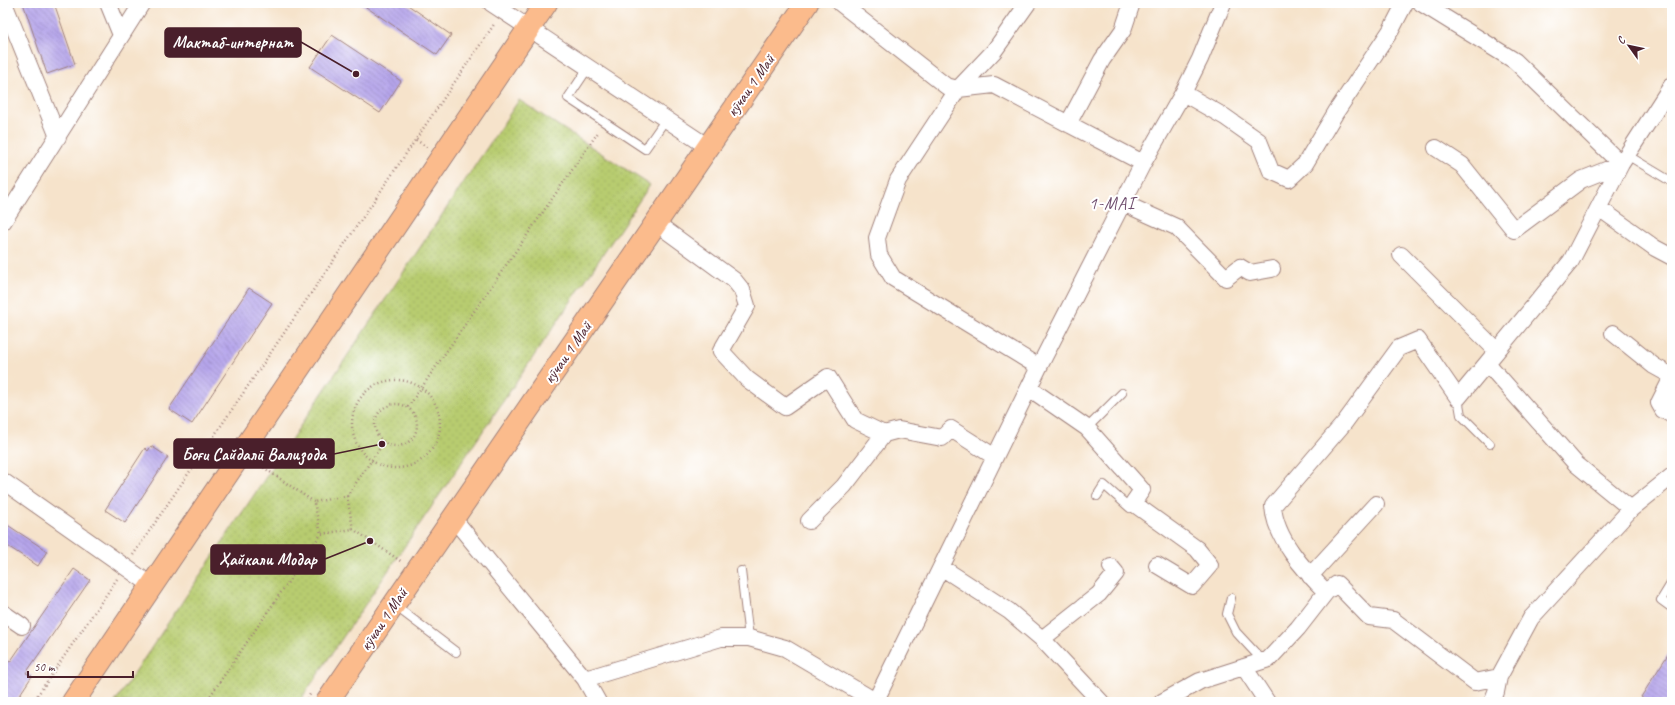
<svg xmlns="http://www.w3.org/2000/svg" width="1675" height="705" viewBox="0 0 1675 705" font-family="Caveat,sans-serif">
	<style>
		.park { fill: url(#park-dots); stroke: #80764e }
		.building { fill: url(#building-back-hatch) }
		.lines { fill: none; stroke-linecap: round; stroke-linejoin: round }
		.service-casing { stroke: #a0817b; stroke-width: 10 }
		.minor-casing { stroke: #a0817b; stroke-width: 18 }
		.primary-casing { stroke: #a0817b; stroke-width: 24 }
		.path { stroke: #a0817b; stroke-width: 2.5; stroke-dasharray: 1 3; stroke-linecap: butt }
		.service { stroke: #fff; stroke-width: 8 }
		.minor { stroke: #fff; stroke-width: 16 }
		.primary { stroke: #fbbb8c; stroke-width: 22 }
		.labels { text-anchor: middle; stroke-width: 4; stroke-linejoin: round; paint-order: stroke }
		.street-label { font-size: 16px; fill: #4a1f2b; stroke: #fff }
		.neighbourhood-label { font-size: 17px; letter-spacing: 1px; fill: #6f4e6e; stroke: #fff }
		.leader { fill: none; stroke: #4a1f2b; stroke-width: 1.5 }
		.callout-dot { fill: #4a1f2b; stroke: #fff; stroke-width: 1.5 }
		.callout { fill: #4a1f2b; stroke: #4a1f2b; stroke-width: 1.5 }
		.callout-label { font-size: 17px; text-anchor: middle; font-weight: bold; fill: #fff }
	</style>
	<defs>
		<pattern id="park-dots" width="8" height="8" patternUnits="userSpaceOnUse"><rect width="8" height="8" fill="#b7cc70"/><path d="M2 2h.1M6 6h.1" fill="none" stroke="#9faf61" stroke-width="1.8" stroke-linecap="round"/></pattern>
		<pattern id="building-back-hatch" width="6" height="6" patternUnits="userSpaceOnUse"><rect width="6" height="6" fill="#b5a5eb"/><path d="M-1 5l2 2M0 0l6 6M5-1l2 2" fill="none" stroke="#9586bf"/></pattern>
	</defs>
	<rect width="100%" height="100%" fill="#fff"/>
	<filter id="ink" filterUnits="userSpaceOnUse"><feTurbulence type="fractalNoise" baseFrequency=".025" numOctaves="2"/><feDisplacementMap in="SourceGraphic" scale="8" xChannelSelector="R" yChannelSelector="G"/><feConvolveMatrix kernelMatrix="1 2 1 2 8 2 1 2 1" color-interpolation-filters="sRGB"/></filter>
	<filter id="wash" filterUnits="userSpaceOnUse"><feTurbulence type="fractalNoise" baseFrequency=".012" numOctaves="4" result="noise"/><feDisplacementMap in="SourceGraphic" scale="16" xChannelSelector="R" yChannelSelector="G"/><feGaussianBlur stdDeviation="0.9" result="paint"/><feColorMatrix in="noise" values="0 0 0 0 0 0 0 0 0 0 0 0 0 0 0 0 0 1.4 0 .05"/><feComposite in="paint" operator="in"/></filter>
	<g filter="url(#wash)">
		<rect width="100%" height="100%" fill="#f6e3cb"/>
		<path class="park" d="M519,100L650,185L299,702H115Z"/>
		<g id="blocks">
			<path class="building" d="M23,3H54L75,64L47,74Z
				M360,3H405L451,35L437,55Z
				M332,35L401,81L380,113L310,67Z
				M249,288L272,303L192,424L169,409Z
				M151,446L168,457L125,523L105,510L145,448L148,451Z
				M3,522L47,551L38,566L3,543Z
				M74,569L90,580L26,673L32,676L15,702H3V657L10,662Z
				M1672,648V702H1648L1641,697Z"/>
		</g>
	</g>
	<g filter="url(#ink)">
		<use href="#blocks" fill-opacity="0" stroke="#a0817b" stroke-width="1"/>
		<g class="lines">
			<defs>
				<path id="service" d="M588,68L568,98L645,149L666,119
					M1627,155L1672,182
					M1458,398L1461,415L1490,444
					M1087,428L1122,393
					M1097,496L1104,485L1130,508L1132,505
					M741,571L749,638
					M1672,582L1661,600L1672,608
					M1231,598L1227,614L1236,632L1263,661
					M394,605L456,652"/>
				<path id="minor" d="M4,3L58,137
					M108,3L121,35
					M491,3L708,147
					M840,3L946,86L958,89L994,85L1143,163
					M1028,3L994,51L958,89L898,180L877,238L879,255L893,278L1039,367
					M1421,3L1515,61L1621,164L1581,180L1514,230L1462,165L1436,148
					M1183,93L1225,117L1259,141L1271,171L1289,179L1305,164L1336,112L1391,30L1405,3
					M1068,124L1102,60L1123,30L1132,3
					M1123,203L1176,227L1226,278L1240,267L1250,273L1272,269
					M1599,208L1655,248L1672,257
					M3,222L142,3
					M656,223L734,280L742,290L747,306L721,351L747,379L785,407L828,377L855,420L884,434L899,430L942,438L951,429L995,457
					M1401,255L1497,351
					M1613,333L1654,366L1672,376
					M1487,363L1458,398L1418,340L1399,348L1345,422L1273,506C1275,538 1304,570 1326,592L1337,584L1369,617L1393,620L1475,682L1499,677
					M1672,377L1659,403L1663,410L1672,415
					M1029,388L1087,428L1142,490L1133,503L1197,549L1210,565L1192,586L1157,565
					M3,481L151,585
					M1631,509L1576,464L1487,363L1571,261L1621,164L1672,85
					M453,518L585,679L598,702
					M809,521L844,486L884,434
					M941,567L1009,611L1042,639L1101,702
					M1310,576L1376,504
					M3,613L22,626
					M1042,639L1099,594L1116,573L1111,567
					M1244,667L1267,702
					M585,679L721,638H749L785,648L875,701
					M875,702L1039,367L1143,163L1183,93L1200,59L1223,3
					M1162,702L1200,681L1269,659L1298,628L1326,592
					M1492,702L1496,692L1499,677L1531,618L1631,509L1672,476"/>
				<path id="primary" d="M73,702L546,3
					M327,702L807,3"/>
			</defs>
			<use href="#service" class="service-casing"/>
			<use href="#minor" class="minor-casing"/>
			<use href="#primary" class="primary-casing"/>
			<path class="path" d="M416,140L427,147
				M352 424a44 44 0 1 1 88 0a44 44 0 1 1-88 0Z
				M375 425a21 21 0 1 1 42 0a21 21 0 1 1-42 0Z
				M408,407L599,131
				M198,459L211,468
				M257,463L314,502
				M347,496L353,529L321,534L314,502L347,496L384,442
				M353,529L402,562
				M133,555L495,23
				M33,702L117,579
				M206,702L321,534
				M305,702L311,693"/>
			<use href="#service" class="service"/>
			<use href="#minor" class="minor"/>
			<use href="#primary" class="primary"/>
		</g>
	</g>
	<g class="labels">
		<g class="street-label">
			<text transform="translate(750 85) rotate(-55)" y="6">кӯчаи 1 Май</text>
			<text transform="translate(567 352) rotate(-55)" y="6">кӯчаи 1 Май</text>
			<text transform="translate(383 619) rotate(-56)" y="6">кӯчаи 1 Май</text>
		</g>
		<g class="neighbourhood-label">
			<text x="1112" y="209">1-MAI</text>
		</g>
	</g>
	<path class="leader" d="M356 74L301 42M382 444L334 454M370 541L325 559"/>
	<g class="callout-dot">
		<circle cx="356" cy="74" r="4"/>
		<circle cx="382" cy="444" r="4"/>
		<circle cx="370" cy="541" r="4"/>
	</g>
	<g class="callout">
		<rect x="165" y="28" width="136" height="29" rx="4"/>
		<rect x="174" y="439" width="160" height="29" rx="4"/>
		<rect x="211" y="545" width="114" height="29" rx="4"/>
	</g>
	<g class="callout-label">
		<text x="233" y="48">Мактаб-интернат</text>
		<text x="254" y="460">Боғи Сайдалӣ Вализода</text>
		<text x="268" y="565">Ҳайкали Модар</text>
	</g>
	<rect width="1675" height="705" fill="none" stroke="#fff" stroke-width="16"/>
	<g transform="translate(1629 46) rotate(303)" stroke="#ffffff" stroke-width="3" paint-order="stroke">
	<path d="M0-3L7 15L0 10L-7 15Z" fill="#4a1f2b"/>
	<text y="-6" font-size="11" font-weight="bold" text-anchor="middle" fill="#4a1f2b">С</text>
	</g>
	<path d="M28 671v6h105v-6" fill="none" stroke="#4a1f2b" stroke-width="2"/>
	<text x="34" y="671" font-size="12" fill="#4a1f2b" stroke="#ffffff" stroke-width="3" paint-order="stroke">50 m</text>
</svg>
